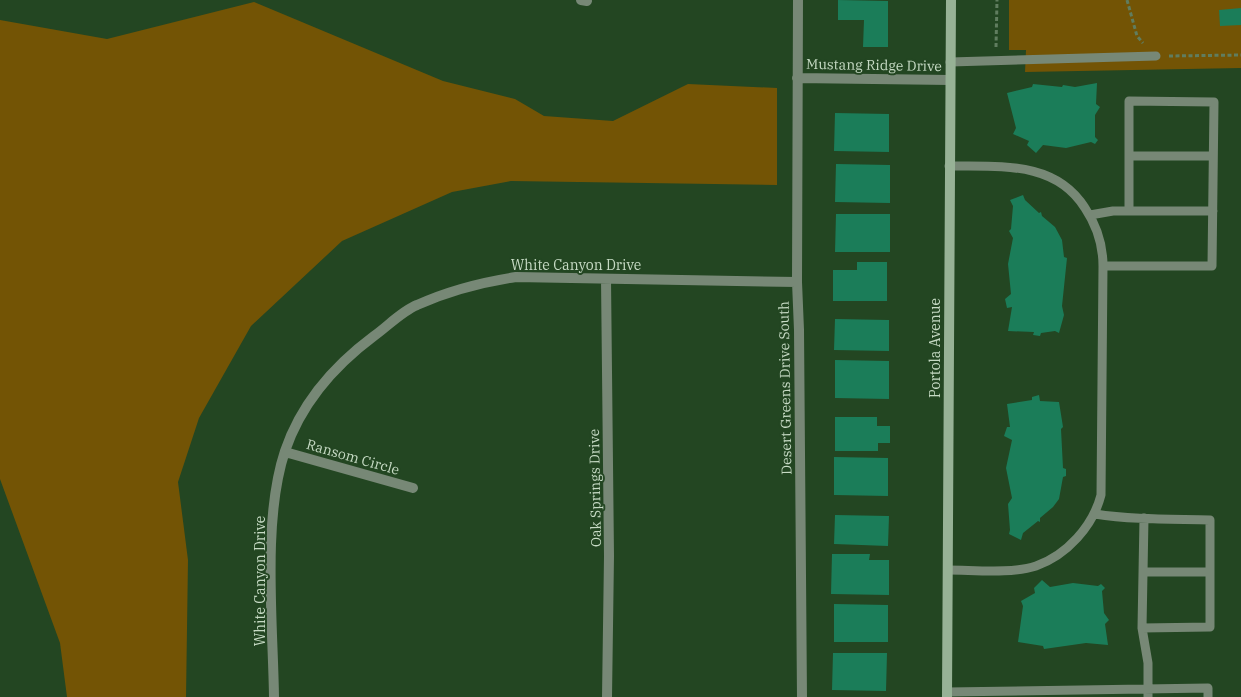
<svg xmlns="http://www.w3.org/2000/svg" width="1241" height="697" viewBox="0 0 1241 697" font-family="'IBM Plex Serif',serif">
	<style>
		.green { fill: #735405 }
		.building { fill: #1b7d59 }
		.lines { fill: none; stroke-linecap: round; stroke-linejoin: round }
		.path { stroke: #607d5f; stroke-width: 3; stroke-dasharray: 4 2.5; stroke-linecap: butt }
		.service { stroke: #778876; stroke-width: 9 }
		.minor { stroke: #778876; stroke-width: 10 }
		.secondary { stroke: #97b296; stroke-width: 10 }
		.labels { text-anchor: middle; stroke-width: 4; stroke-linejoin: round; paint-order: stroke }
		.street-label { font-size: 14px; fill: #c6dac4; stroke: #234622 }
	</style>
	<rect width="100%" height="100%" fill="#234622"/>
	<path class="green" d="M1009,0H1241V68L1025,72L1026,50H1009Z
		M254,2L443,81L515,99L544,116L613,121L688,84L777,88V185L511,181L452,192L342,241L251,326L199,418L178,482L188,560L186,697H67L60,643L0,479V20L107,39Z"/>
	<path class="building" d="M838,0L888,1V47H863L864,20H838Z
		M1241,8V25L1220,26L1219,10Z
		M1097,83L1096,104L1100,107L1095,115V137L1098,140L1095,144L1091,142L1066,148L1043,145L1036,153L1027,145L1029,141L1013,134L1016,128L1007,93L1032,87L1033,84L1062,87L1063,85L1075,87Z
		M835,113L889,114V152L834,151Z
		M836,164L890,165V203L835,202Z
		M1023,195L1025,200L1039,213L1041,212L1042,216L1055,227L1062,240L1064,257L1067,258L1062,306L1064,315L1059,333L1055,331L1041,333L1040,336L1033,335L1034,332L1008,331L1012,307L1007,308L1005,299L1011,294L1008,264L1013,238L1009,231L1011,229L1013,206L1010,200Z
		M836,214H890V252H835Z
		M857,262H887V301H833V270H857Z
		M835,319L889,320V351L834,350Z
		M835,360L889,361V399L835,398Z
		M1039,395L1040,401L1059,402L1063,427L1061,429L1063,468L1066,469V476L1063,477L1059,499L1053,507L1040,518V522L1038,521L1023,533L1021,540L1009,534L1010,530L1008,504L1012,498L1006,468L1012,440L1004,436L1007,427H1010L1007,404L1032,400V397Z
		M835,417H877V426H890V443H878V451H835Z
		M834,457L888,458V496L834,495Z
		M835,515L889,516L888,546L834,544Z
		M832,554H870L869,560H889V595L831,594Z
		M1042,580L1050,587L1073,583L1098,586L1101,584L1105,588L1102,591L1104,613L1109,620L1105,624L1108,645L1086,643L1044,649L1043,646L1018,642L1023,606L1021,601L1035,593L1034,588Z
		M834,604L888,605V642H834Z
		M833,653H887L886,691L832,690Z"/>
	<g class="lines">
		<path class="path" d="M1127,0L1137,36L1143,43
			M996,47L997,0
			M1169,56L1241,55"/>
		<path class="service" d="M950,62L1156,56
			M1129,156H1213
			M1090,215L1113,211H1213
			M1103,266H1212L1214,102L1129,101V211
			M1095,514C1133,520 1172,519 1210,520V627L1142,628L1144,518
			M948,570C974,570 1012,574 1036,566C1067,555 1093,526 1101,495L1103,266C1103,245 1097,226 1085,208C1055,160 999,167 949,166
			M1143,572H1210
			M1142,628L1148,663V697
			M947,692L1208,688V697"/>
		<path class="minor" d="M581,0L587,1
			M798,0L797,282L799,330L802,697
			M797,78L950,80
			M606,279L609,556L607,697
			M285,452L413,488
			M274,697C273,624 262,520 285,451C301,404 335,365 374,336C388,326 402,311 417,305C448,291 483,282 516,277L797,282"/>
		<path class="secondary" d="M947,697L951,0"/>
	</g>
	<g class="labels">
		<g class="street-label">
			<text transform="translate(874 65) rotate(1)" y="5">Mustang Ridge Drive</text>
			<text x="576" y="270">White Canyon Drive</text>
			<text transform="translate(935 348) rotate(-90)" y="5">Portola Avenue</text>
			<text transform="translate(785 388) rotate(-91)" y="5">Desert Greens Drive South</text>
			<text transform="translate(353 457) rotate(16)" y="5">Ransom Circle</text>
			<text transform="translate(595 488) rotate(-91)" y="5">Oak Springs Drive</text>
			<text transform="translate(260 581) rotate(-90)" y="5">White Canyon Drive</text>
		</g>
	</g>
</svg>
